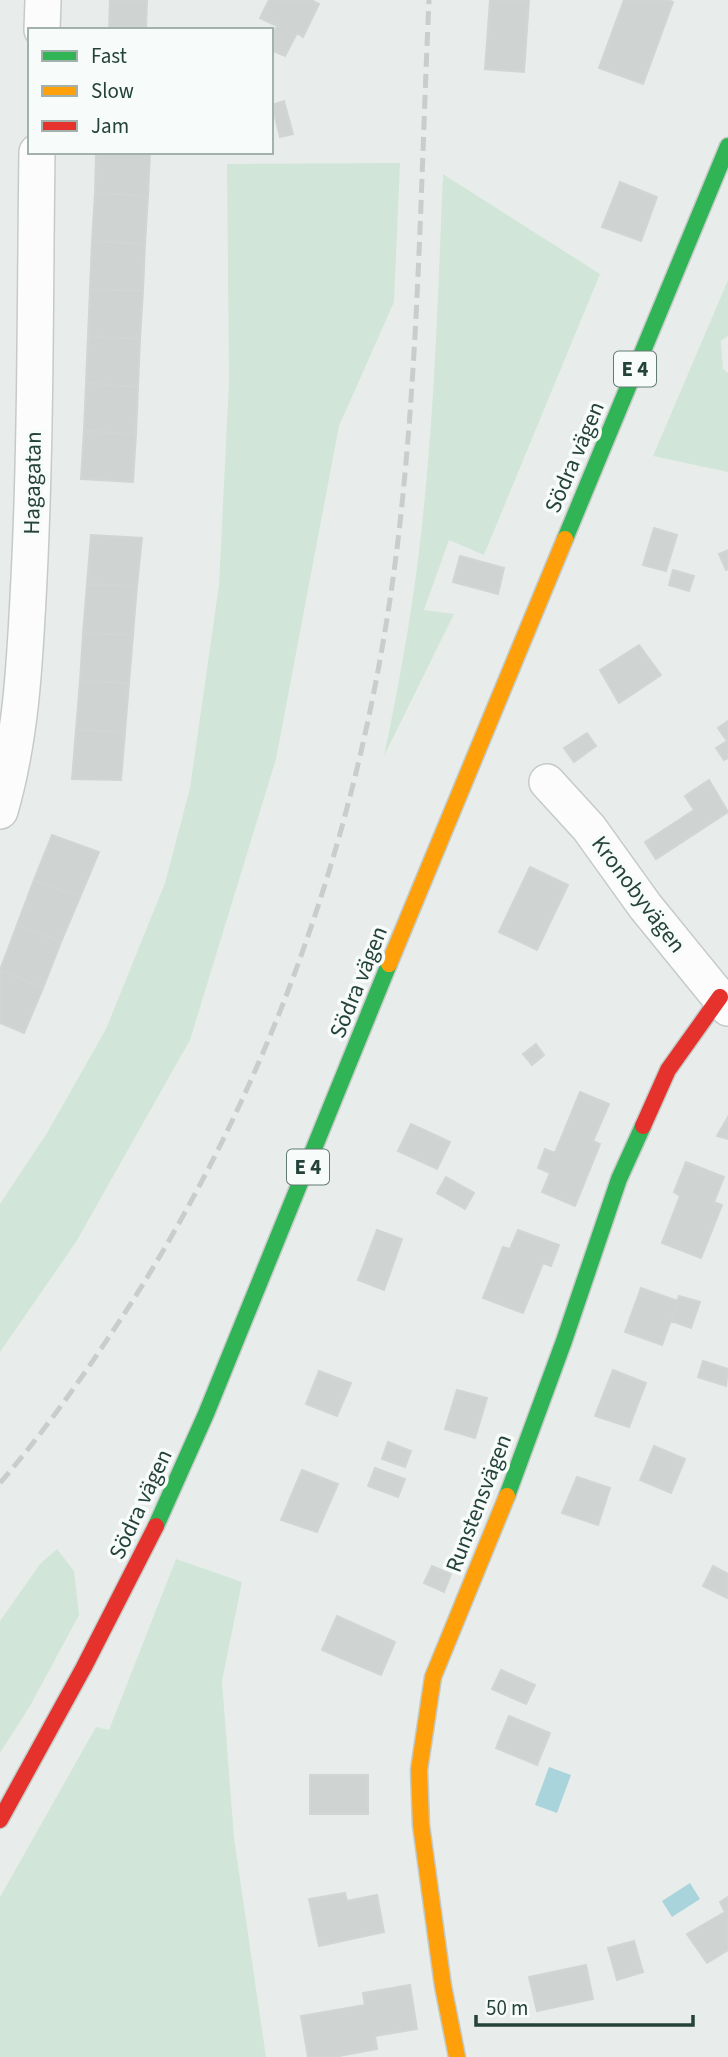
<svg xmlns="http://www.w3.org/2000/svg" width="728" height="2057" viewBox="0 0 728 2057" font-family="'Source Sans 3',sans-serif">
	<style>
		.green { fill: #d1e6d8 }
		.water { fill: #a9d4db }
		.building { fill: #cfd4d2; stroke: #d1d6d4; stroke-width: 2 }
		.lines { fill: none; stroke-linecap: round; stroke-linejoin: round }
		.street-casing { stroke: #c5cac8; stroke-width: 38 }
		.fast-casing { stroke: #c3cbc8; stroke-width: 19 }
		.slow-casing { stroke: #c3cbc8; stroke-width: 19 }
		.jam-casing { stroke: #c3cbc8; stroke-width: 19 }
		.street { stroke: #fcfcfc; stroke-width: 35 }
		.fast { stroke: #30b455; stroke-width: 16 }
		.slow { stroke: #ff9f0a; stroke-width: 16 }
		.jam { stroke: #e5322d; stroke-width: 16 }
		.rail { stroke: #c9cdcc; stroke-width: 5; stroke-dasharray: 14 7; stroke-linecap: butt }
		.labels { text-anchor: middle; stroke-width: 7; stroke-linejoin: round; paint-order: stroke }
		.shield { fill: #f7fbf9; stroke: #637a73; stroke-width: 2 }
		.shield-label { font-size: 21px; font-weight: bold; fill: #24423a }
		.street-label { font-size: 23px; fill: #24423a; stroke: #f7fbf9 }
	</style>
	<rect width="100%" height="100%" fill="#e8edeb"/>
	<path class="green" d="M400,163L394,302L339,426L276,759L190,1040L76,1242L0,1352V1204L47,1133L106,1029L165,883L190,788L219,585L229,382L227,164Z
		M443,174L600,274L484,555L449,540L424,610L454,614L384,756C400,680 414,602 422,525C435,408 438,291 443,174Z
		M728,280V336L721,341L723,369L728,373V472L653,456Z
		M57,1549L74,1571L79,1615L30,1706L0,1753V1621L40,1564Z
		M176,1559L242,1582L222,1681L234,1838L266,2057H0V1897L96,1727L109,1730Z"/>
	<path class="water" d="M549,1767L571,1775L557,1813L535,1805Z
		M690,1883L700,1899L672,1917L662,1901Z"/>
	<path class="building" d="M110,0H147L146,30H109Z
		M269,0H311L319,4L303,37L297,33L285,56L271,50V37L277,26L260,18Z
		M490,0H529L524,72L485,69Z
		M624,0H667L673,2L643,84L599,68Z
		M284,101L293,134L280,137L272,105Z
		M96,152H150L148,196L95,193Z
		M620,182L657,197L641,241L602,227Z
		M95,193L148,196L145,244L92,241Z
		M92,241L145,244L143,291L90,289Z
		M90,289L143,291L140,339L88,336Z
		M88,336L140,339L138,387L86,383Z
		M86,383L138,387L136,434L84,431Z
		M84,431L136,434L133,482L81,479Z
		M654,528L677,535L666,571L643,565Z
		M91,535L142,538L137,586L87,584Z
		M728,550V569L726,570L719,554Z
		M460,556L504,568L498,594L453,582Z
		M673,570L694,576L689,591L669,585Z
		M87,584L137,586L133,635L83,633Z
		M83,633L133,635L129,683L80,681Z
		M639,645L661,675L619,703L600,670Z
		M80,681L129,683L125,732L76,730Z
		M728,721V758L724,760L716,748L727,741L718,728Z
		M76,730L125,732L121,780L72,779Z
		M587,733L596,746L574,762L564,748Z
		M709,780L728,812L656,859L645,842L694,810L685,796Z
		M52,835L99,852L80,897L34,880Z
		M530,867L568,885L537,950L499,932Z
		M34,880L80,897L61,942L17,925Z
		M17,925L61,942L43,988L0,970Z
		M0,970L43,988L24,1033L0,1023Z
		M536,1044L544,1055L532,1065L523,1054Z
		M580,1092L609,1104L593,1141L600,1144L575,1206L542,1192L550,1173L538,1168L545,1149L555,1153Z
		M728,1117V1139L717,1136Z
		M411,1124L450,1142L437,1169L398,1151Z
		M686,1162L724,1177L714,1202L722,1205L701,1258L662,1243L680,1196L674,1192Z
		M446,1177L474,1193L465,1209L437,1193Z
		M377,1230L402,1239L384,1290L358,1280Z
		M518,1230L559,1245L551,1266L543,1263L523,1313L483,1298L503,1247L510,1249Z
		M641,1288L678,1301L662,1345L625,1332Z
		M679,1296L700,1302L691,1328L671,1321Z
		M703,1361L728,1369L726,1386L698,1377Z
		M613,1370L646,1383L629,1427L595,1416Z
		M319,1371L351,1383L337,1416L306,1404Z
		M457,1390L487,1398L475,1438L445,1429Z
		M388,1442L411,1451L405,1467L382,1459Z
		M654,1446L685,1459L671,1493L640,1480Z
		M375,1468L405,1479L398,1497L368,1486Z
		M302,1470L338,1484L317,1532L281,1520Z
		M577,1477L610,1488L598,1525L562,1513Z
		M432,1566L451,1574L444,1592L424,1583Z
		M713,1566L728,1574L727,1598L703,1586Z
		M337,1616L395,1642L381,1675L322,1650Z
		M501,1670L535,1685L526,1704L492,1689Z
		M509,1716L550,1733L537,1765L496,1748Z
		M310,1775H368V1814H310Z
		M345,1893L347,1901L377,1895L384,1932L319,1946L309,1899Z
		M728,1897V1950L707,1963L687,1934L725,1912L720,1902Z
		M634,1941L643,1972L617,1980L608,1948Z
		M586,1965L593,1999L537,2011L529,1977Z
		M410,1985L417,2029L375,2036L377,2049L334,2057H308L301,2016L365,2005L363,1993Z"/>
	<g class="lines">
		<defs>
			<path id="street" d="M42,30L43,0
				M547,782L589,828L645,906L728,1008
				M0,811C22,735 25,657 29,579C36,437 35,294 37,152"/>
			<path id="fast" d="M565,539L728,146
				M507,1496L564,1341L619,1179L643,1126
				M156,1526L206,1414L389,964"/>
			<path id="slow" d="M389,964L565,539
				M457,2057L443,1986L421,1825L419,1770L433,1677L507,1496"/>
			<path id="jam" d="M643,1126L668,1070L720,997
				M0,1820L84,1667L156,1526"/>
		</defs>
		<use href="#street" class="street-casing"/>
		<use href="#fast" class="fast-casing"/>
		<use href="#slow" class="slow-casing"/>
		<use href="#jam" class="jam-casing"/>
		<use href="#street" class="street"/>
		<use href="#fast" class="fast"/>
		<use href="#slow" class="slow"/>
		<use href="#jam" class="jam"/>
		<path class="rail" d="M0,1483C50,1425 94,1361 135,1297C284,1060 369,800 400,523C419,350 421,174 429,0"/>
	</g>
	<g class="labels">
		<g class="shield">
			<rect x="614" y="351.5" width="42" height="35" rx="5"/>
			<rect x="287" y="1149.5" width="42" height="35" rx="5"/>
		</g>
		<g class="shield-label">
			<text x="635" y="376">E 4</text>
			<text x="308" y="1174">E 4</text>
		</g>
		<g class="street-label">
			<text transform="translate(574 457) rotate(-67)" y="8">Södra vägen</text>
			<text transform="translate(32 483) rotate(-89)" y="8">Hagagatan</text>
			<text transform="translate(639 894) rotate(53)" y="8">Kronobyvägen</text>
			<text transform="translate(358 982) rotate(-68)" y="8">Södra vägen</text>
			<text transform="translate(478 1503) rotate(-69)" y="8">Runstensvägen</text>
			<text transform="translate(140 1504) rotate(-65)" y="8">Södra vägen</text>
		</g>
	</g>
	<rect x="28" y="28" width="245" height="126" fill="#f7fbf9" stroke="#a3b1ad" stroke-width="2"/>
	<rect x="42" y="51" width="35" height="10" fill="#30b455" stroke="#a3b1ad" stroke-width="2"/>
	<text x="91" y="63" font-size="21" fill="#24423a">Fast</text>
	<rect x="42" y="86" width="35" height="10" fill="#ff9f0a" stroke="#a3b1ad" stroke-width="2"/>
	<text x="91" y="98" font-size="21" fill="#24423a">Slow</text>
	<rect x="42" y="121" width="35" height="10" fill="#e5322d" stroke="#a3b1ad" stroke-width="2"/>
	<text x="91" y="133" font-size="21" fill="#24423a">Jam</text>
	<path d="M476 2015v10h217v-10" fill="none" stroke="#24423a" stroke-width="3.5"/>
	<text x="486" y="2015" font-size="21" fill="#24423a" stroke="#f7fbf9" stroke-width="5" paint-order="stroke">50 m</text>
</svg>
